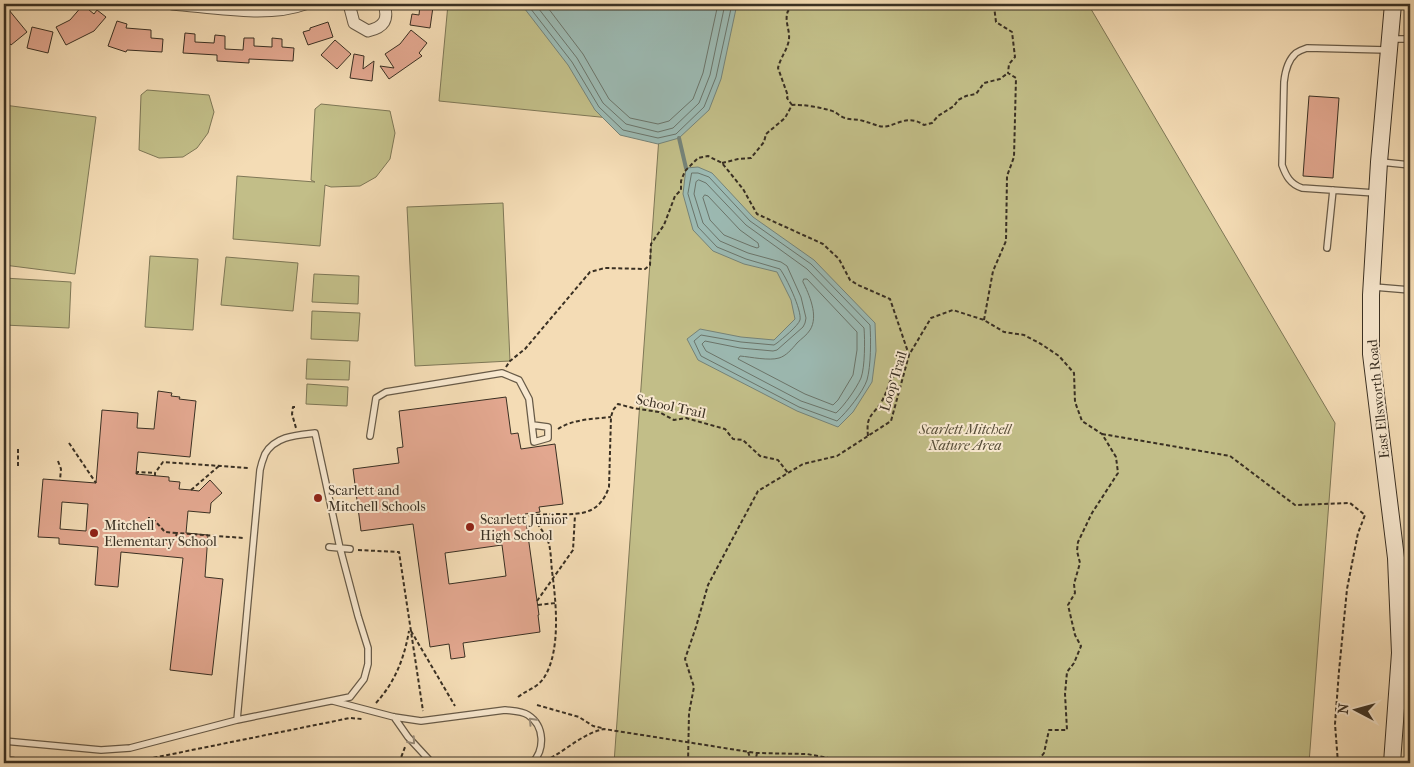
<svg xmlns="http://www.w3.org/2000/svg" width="1414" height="767" viewBox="0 0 1414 767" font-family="'IM FELL French Canon',serif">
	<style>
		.green { fill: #c2be88; stroke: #7e7756 }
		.water { fill: #9cbab3; stroke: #758379 }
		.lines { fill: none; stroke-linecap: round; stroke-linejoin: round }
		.shore { stroke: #6b756b; stroke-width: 1 }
		.stream { stroke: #758379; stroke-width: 4 }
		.building { fill: #e2a78f; stroke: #3a3023; fill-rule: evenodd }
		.service-casing { stroke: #685b48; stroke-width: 8 }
		.minor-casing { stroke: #685b48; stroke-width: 13 }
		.secondary-casing { stroke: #3a3023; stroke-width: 18 }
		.path { stroke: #3a3023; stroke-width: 2; stroke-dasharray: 4 2.5; stroke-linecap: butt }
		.service { stroke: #f8e8cf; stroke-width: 5.5 }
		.minor { stroke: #f8e8cf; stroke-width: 11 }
		.secondary { stroke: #f8e8cf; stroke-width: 16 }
		.oneway { stroke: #998c79 }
		.poi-dot { fill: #8f2418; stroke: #f8e8cf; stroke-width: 2 }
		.labels { text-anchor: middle; stroke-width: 4; stroke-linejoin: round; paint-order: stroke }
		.street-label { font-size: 14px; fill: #3a3023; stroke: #f8e8cf }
		.park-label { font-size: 14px; font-style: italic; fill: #554c37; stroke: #f8e8cf }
		.poi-label { font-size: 14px; fill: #3a3023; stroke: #f8e8cf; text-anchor: start }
	</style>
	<rect width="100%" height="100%" fill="#f4dcb5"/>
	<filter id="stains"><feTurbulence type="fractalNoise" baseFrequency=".004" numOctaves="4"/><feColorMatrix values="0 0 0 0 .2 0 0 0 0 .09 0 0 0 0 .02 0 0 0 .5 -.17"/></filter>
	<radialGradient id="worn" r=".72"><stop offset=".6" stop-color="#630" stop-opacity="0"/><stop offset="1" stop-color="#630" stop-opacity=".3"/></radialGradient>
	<path class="green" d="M448,4H1088L1335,423L1309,763H614L660,123L439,101Z
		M147,90L209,95L214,112L208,133L197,148L183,157L159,158L139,150L141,95Z
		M321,104L390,111L395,133L390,159L376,177L360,186L331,187L325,185L320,246L233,239L237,176L315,182L311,180L315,109Z
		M4,105L96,117L75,274L4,265Z
		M503,203L510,361L415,366L407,207Z
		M150,256L198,259L193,330L145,327Z
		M226,257L298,263L293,311L221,305Z
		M314,274L359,276L358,304L312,302Z
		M4,278L71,282L69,328L4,325Z
		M312,311L360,313L358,341L311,339Z
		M307,359L350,361L349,380L306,379Z
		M307,384L348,387L347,406L306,404Z"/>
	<path class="water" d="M521,4H737L721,79L709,110L679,138L658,144L620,135L595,110L568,65Z
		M698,167L712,173L753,217L814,260L875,323L876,351L872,382L853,412L838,427L797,411L698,360L687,339L700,329L741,337L774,340L795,319L791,300L777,272L744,264L713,251L693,230L683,194L686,168Z"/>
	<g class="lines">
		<path class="shore" d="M527,4L572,62L599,107L623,130L658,138L676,134L704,107L716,77L732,4
			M535,4L577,58L603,103L626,124L658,132L673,128L699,103L710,75L725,4
			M545,4L583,54L609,99L630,118L658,124L669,121L693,99L703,73L718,4
			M692,173H698L709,177L750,221L811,264L870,325C871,339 871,366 867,380C863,392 847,412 837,421L799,407L701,356L694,341L701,335L741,342L774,345L777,343C782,339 798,326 800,320C802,310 786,277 780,269L746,259L717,247L698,227L688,194Z
			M699,180L706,183L746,225L807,269L864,328C865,340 865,367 861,378C856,389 844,406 836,413L801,401L706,351L702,344L705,341L740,348L773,351L777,350L803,327L805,323L806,318L801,297L787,266L781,262L748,253L720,241L703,223L694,194L696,182Z
			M705,195L708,196L740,230L758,243L759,247L757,248L751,246L724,235L710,220L703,198Z
			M804,279H807L857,332V350L853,375L838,400L833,405L805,394L738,359L740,356C751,357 769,361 779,358C786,356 792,349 797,343C801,339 807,335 810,330C819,316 809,294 803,282Z"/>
		<path class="stream" d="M679,138L686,168"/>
	</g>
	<path class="building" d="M4,4L27,32L11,45L4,37Z
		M83,5L94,14L97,10L106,17L94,31L66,45L56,27L70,20Z
		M420,5L433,7L430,28L410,25L412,14L419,15Z
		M117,21L127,24L126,28L151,30V38L163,39L162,52L127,50L126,52L108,46Z
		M328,22L333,37L308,45L303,32L310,30V28Z
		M32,27L53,32L48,53L27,48Z
		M411,30L427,43L419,53L422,56L389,79L380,66L394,68L385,54L400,44Z
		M185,33L195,34V42L214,43L215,35L225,36V49L243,50L244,38H254V46L272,47V38L282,39V47L294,48L293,61L249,59V63L217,61V55L183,53Z
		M335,40L351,54L337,69L321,55Z
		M354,54L364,56L363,69L374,61L372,81L350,78Z
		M1309,96L1339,98L1333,178L1303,176Z
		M158,391L172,393L171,396L180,397L179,399L196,401L190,457L138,452L136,474L169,477V481L180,482L179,489L191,490L199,491L210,480L222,493L211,503L210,513L188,511L186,533L208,535L205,577L223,579L212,675L170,670L183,558L121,552L118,587L95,585L98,547L59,544V538L38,537L43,479L96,483L102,410L138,413L137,428L154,429ZM62,502L88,504L86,531L60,529Z
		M506,397L511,434L518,433L521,449L555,444L563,504L539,507L540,512L525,514L539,615H538L540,632L463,643L465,657L451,659L449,644L430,647L413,524L361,531L353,469L399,463L397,448L403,447L399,411ZM502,545L506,576L449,584L445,553Z"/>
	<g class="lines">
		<defs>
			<path id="service" d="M1392,39H1410
				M1381,162L1410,165
				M1375,193L1302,188C1290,184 1286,176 1282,165L1284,82C1285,72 1288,60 1296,53C1299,51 1304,49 1307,48L1387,50
				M1327,248L1333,190
				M1374,287L1410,290
				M315,433L340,548L358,616L368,648V664L364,679L350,697L237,720L260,470C261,465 263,459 265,454C275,436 297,435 315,433Z
				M370,436L376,398L386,392L502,373L519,380L529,399L534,442L548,438V427L533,425
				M329,547L350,549
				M333,701L394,717L421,721L505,710C513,711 522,711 528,715C545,726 545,750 532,763
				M394,717L408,737L432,763
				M4,741L101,750L130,748L237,720"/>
			<path id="minor" d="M172,4C211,7 268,18 305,4
				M349,4L354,23L368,31C384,27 389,20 384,4"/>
			<path id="secondary" d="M1392,763L1400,653L1396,558L1371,354V295L1379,162L1393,4"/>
		</defs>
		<use href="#service" class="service-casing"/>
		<use href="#minor" class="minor-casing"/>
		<use href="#secondary" class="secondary-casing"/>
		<path class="path" d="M792,105L787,98L788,96L778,68C780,58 788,49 789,39C790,30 784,20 788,11C790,9 795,6 797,4
			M722,163L738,159L751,158L764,142L766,134L785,118L792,105C802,104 825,108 835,112C838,114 841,117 845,118C850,120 855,119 860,120C867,122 873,124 879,126C893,130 905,112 924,125L932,123L938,116L954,106L958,100L966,96L976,94L984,83L1000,79L1008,73
			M984,320L993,271L1006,241L1007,176L1014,157L1016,78L1008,73L1009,64L1015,57L1012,32L996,22L994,6L995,4
			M506,367L510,361L525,349L590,272L605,268L645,269L650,265L651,244L664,225L675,196L681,190V181L685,171L698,158L708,156L722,163L743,189L757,214L823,244L839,259L850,280L858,285L890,299L909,355
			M295,407H293L292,414L296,428
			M558,429C573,419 593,419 611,417
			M1102,434L1230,456L1295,505L1350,503L1365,515L1358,533L1347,589L1339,671L1335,724L1338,763
			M868,436C866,416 871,417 881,403C884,397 887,391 889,384C891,378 897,374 899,367L906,368
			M69,443L96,483
			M58,461L61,469L60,480
			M18,466V448
			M137,474V472L155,473
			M155,476V473L163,462L249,468
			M191,490L219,466
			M530,515C539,515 549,514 558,514C583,515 600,513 609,487L611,417L613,410L618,404L633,408L659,412L674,420L686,418L725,429L733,439L743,440L760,456L778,460L788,473
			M149,517V521H155L165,532L177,533
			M176,536L177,533L244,538
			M358,550L399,552L423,711
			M537,601L573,550L575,515
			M538,605L556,603
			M411,631L455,706
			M518,697C528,689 538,688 545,676C561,649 556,601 552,571C551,562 551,552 549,544C545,533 538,524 530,515L525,516
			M376,703C395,682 404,659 409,631
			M537,705L579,717L593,726L602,728
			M748,752L752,763
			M4,757L91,763
			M545,761C566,751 581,734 604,729L756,753L807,754L855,763
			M128,763L350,718L362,719L363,718
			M399,763L405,747
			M688,763L689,713L694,687L685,659L696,627L708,585L758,491L803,464L837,456L891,421L909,355L931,318L953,310L984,320L1004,332L1024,335L1041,344L1059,356L1074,373L1075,402L1082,421L1102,434L1116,457L1118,473L1092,513L1078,542L1077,551L1080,563L1074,584L1075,593L1068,605L1075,635L1081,646L1074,663L1067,672L1065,694L1067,730H1049L1044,753L1036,763
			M755,763L757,753"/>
		<use href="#service" class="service"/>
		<use href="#minor" class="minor"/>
		<use href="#secondary" class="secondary"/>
	</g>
	<defs><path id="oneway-chevron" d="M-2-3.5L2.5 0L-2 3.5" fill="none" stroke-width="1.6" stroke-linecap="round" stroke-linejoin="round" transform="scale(1.25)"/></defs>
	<g class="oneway">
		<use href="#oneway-chevron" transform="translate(532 721) rotate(-133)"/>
		<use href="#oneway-chevron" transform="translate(412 741) rotate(49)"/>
	</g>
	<g class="poi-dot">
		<circle cx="318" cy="498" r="5"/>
		<circle cx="470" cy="527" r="5"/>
		<circle cx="94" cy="533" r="5"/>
	</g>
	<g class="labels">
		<g class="street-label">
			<text transform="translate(893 381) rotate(-73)" y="5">Loop Trail</text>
			<text transform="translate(1378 399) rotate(-96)" y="5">East Ellsworth Road</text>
			<text transform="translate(671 406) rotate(12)" y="5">School Trail</text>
		</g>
		<g class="park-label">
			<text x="965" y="434">Scarlett Mitchell<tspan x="965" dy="16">Nature Area</tspan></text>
		</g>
		<g class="poi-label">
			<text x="328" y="495">Scarlett and<tspan x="328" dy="16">Mitchell Schools</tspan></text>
			<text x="480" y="524">Scarlett Junior<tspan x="480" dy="16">High School</tspan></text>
			<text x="104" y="530">Mitchell<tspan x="104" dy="16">Elementary School</tspan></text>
		</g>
	</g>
	<rect width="1414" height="767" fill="none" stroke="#f4dcb5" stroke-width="20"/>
	<rect x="5" y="5" width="1404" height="757" fill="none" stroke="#3a3023" stroke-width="2.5"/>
	<rect x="10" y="10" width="1394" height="747" fill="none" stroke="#3a3023"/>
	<g transform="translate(1356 710) rotate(276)" stroke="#f8e8cf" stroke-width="4" paint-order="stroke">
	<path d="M0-4L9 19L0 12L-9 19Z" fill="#3a3023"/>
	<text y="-8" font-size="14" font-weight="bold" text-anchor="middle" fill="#3a3023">N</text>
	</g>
	<rect width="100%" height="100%" filter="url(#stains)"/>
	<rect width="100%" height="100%" fill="url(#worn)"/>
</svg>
